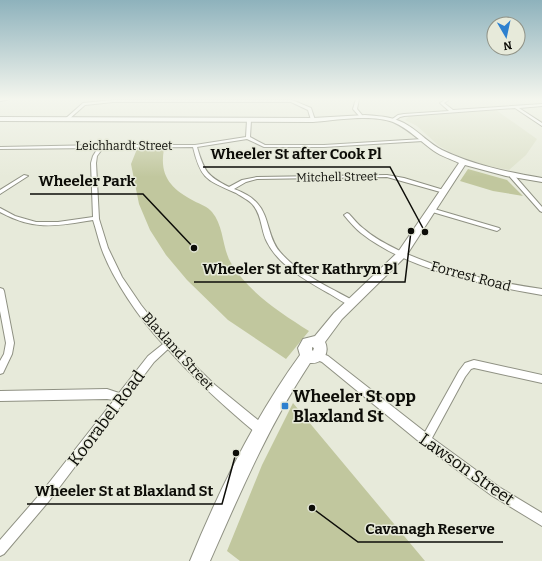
<svg xmlns="http://www.w3.org/2000/svg" width="542" height="561" viewBox="0 0 542 561" font-family="Bitter,serif">
	<style>
		.built { fill: #dde1ca }
		.green { fill: #c1c79e }
		.lines { fill: none; stroke-linecap: round; stroke-linejoin: round }
		.street-casing { stroke: #8f9183; stroke-width: 2 }
		.secondary-casing { stroke: #8f9183; stroke-width: 2 }
		.street { fill: #fff; fill-rule: evenodd }
		.secondary { fill: #fff; fill-rule: evenodd }
		.poi-dot { fill: #2d80cf; stroke: #e7eada; stroke-width: 1.5 }
		.labels { text-anchor: middle; stroke-width: 3; stroke-linejoin: round; paint-order: stroke }
		.far-street-label { font-size: 12px; fill: #0d0d08; stroke: #e7eada }
		.street-label { font-size: 14px; fill: #0d0d08; stroke: #e7eada }
		.near-poi-label { font-size: 17px; font-weight: bold; fill: #0d0d08; stroke: #e7eada; text-anchor: start }
		.near-street-label { font-size: 17px; fill: #0d0d08; stroke: #e7eada }
		.leader { fill: none; stroke: #0d0d08; stroke-width: 1.5 }
		.callout-dot { fill: #0d0d08; stroke: #e7eada; stroke-width: 1.5 }
		.callout-label { font-size: 15px; text-anchor: middle; font-weight: bold; fill: #0d0d08; stroke: #e7eada; stroke-width: 3; stroke-linejoin: round; paint-order: stroke }
	</style>
	<rect width="100%" height="100%" fill="#e7eada"/>
	<path class="built" d="M496,110L537,139L526,155L509,170L487,166L456,155L439,146L417,126L405,120L410,116Z"/>
	<path class="green" d="M137,149H164C159,176 171,189 194,201C200,204 208,207 212,212C224,226 222,248 231,263C248,292 281,313 309,331L286,359L228,320L187,280L166,255L150,230L139,204L131,164Z
		M468,169L507,180L523,196L493,191L460,181Z
		M293,403L425,561H240L227,551L262,465Z"/>
	<g class="lines">
		<defs>
			<path id="street" d="M0,99H10L0,101Z
				M356,99H359L357,109L362,115V117H360L353,109Z
				M446,99H450L444,103L453,110L542,104V106L519,108L542,123V126L515,108L404,116L400,117L394,121L391,120L398,115L404,114L449,111L440,103Z
				M113,100H292L311,108L315,120L313,121L311,120L308,110L291,102H113L85,105L68,120L65,119L83,103Z
				M249,119L251,120L250,137L265,145H324L423,139L425,140L423,141L324,147H264L247,139L197,147C204,171 207,176 229,187L242,180L257,177L387,175L404,178L447,191L444,193L387,177L257,179L246,182L234,189C242,192 251,196 257,203C270,217 267,237 280,252C299,274 329,287 354,301L355,303L354,305L351,306C344,303 337,298 330,294C307,281 279,266 267,242C261,231 262,215 253,205C249,200 242,197 236,193C207,180 201,180 193,147L103,148L97,156L96,163L99,219L108,248L122,277L141,305L164,334L189,360L215,385L264,425L265,429L264,433L260,434L256,433C225,407 195,380 168,349L154,362L49,501L4,554L0,556V540L41,493L114,400L107,399L0,401V391L107,389L119,393L148,356L163,344C140,319 112,279 101,247C98,238 96,229 93,220C56,226 35,231 0,212V208L15,216L36,222H58L93,217L91,163L93,156L98,148L0,149V147L102,145H195L246,137L247,120Z
				M24,175L28,176L0,194V190Z
				M510,175H514L542,207V212L540,211L510,177Z
				M431,208L499,228L500,229L497,231L429,211V209Z
				M347,213L349,214C354,219 358,225 364,229C374,238 386,244 398,250C443,271 493,282 542,289V295C484,285 408,270 361,233C355,228 349,221 344,215Z
				M0,288L3,289L4,291L14,343L12,354L3,373L0,374V361L4,354L6,343L0,311Z
				M318,352L328,356L425,432L459,371L465,363L474,360L542,375V383L474,368L471,369L465,377L432,438L499,487L542,513V526L491,495L422,444L322,362L315,359L314,356L315,353Z"/>
			<path id="secondary" d="M365,115C380,116 396,117 409,126C420,133 430,144 442,150C473,165 507,172 542,178V182L506,176L465,165L406,256L342,319L325,342C330,353 323,364 310,363C269,425 240,493 210,561H190C219,490 255,417 300,355L298,348L303,339L315,336L334,313L398,252L459,163C451,159 441,156 434,151C420,141 409,129 393,122C372,114 336,120 313,122L0,121V117L313,118ZM312,347L314,348L313,351L312,350Z"/>
		</defs>
		<use href="#street" class="street-casing"/>
		<use href="#secondary" class="secondary-casing"/>
		<use href="#street" class="street"/>
		<use href="#secondary" class="secondary"/>
	</g>
	<linearGradient id="sky" x2="0" y2="1"><stop stop-color="#8eb2bc"/><stop offset="0.56" stop-color="#f4f6ee"/><stop offset="1" stop-color="#f4f6ee" stop-opacity="0"/></linearGradient>
	<rect width="542" height="177" fill="url(#sky)"/>
	<rect class="poi-dot" x="281" y="402" width="8" height="8" rx="2"/>
	<g class="labels">
		<g class="far-street-label">
			<text x="124" y="150">Leichhardt Street</text>
			<text transform="translate(337 177) rotate(-1)" y="4">Mitchell Street</text>
		</g>
		<g class="street-label">
			<text transform="translate(471 276) rotate(15)" y="5">Forrest Road</text>
			<text transform="translate(178 351) rotate(48)" y="5">Blaxland Street</text>
		</g>
		<g class="near-poi-label">
			<text x="293" y="402">Wheeler St opp<tspan x="293" dy="20">Blaxland St</tspan></text>
		</g>
		<g class="near-street-label">
			<text transform="translate(106 418) rotate(-53)" y="6">Koorabel Road</text>
			<text transform="translate(467 469) rotate(35)" y="6">Lawson Street</text>
		</g>
	</g>
	<path class="leader" d="M425 232L390 167H203M194 248L143 194H30M411 231L405 282H194M236 453L222 504H27M312 508L358 542H503"/>
	<g class="callout-dot">
		<circle cx="425" cy="232" r="4"/>
		<circle cx="194" cy="248" r="4"/>
		<circle cx="411" cy="231" r="4"/>
		<circle cx="236" cy="453" r="4"/>
		<circle cx="312" cy="508" r="4"/>
	</g>
	<g class="callout-label">
		<text x="296" y="159">Wheeler St after Cook Pl</text>
		<text x="87" y="186">Wheeler Park</text>
		<text x="300" y="274">Wheeler St after Kathryn Pl</text>
		<text x="124" y="496">Wheeler St at Blaxland St</text>
		<text x="430" y="534">Cavanagh Reserve</text>
	</g>
	<g transform="translate(506 36) rotate(171)"><circle r="19" fill="#e7eada" stroke="#909286"/>
	<path d="M0-3L7 15L0 10L-7 15Z" fill="#2d80cf"/>
	<text y="-6" font-size="11" font-weight="bold" text-anchor="middle" fill="#0d0d08">N</text>
	</g>
</svg>
